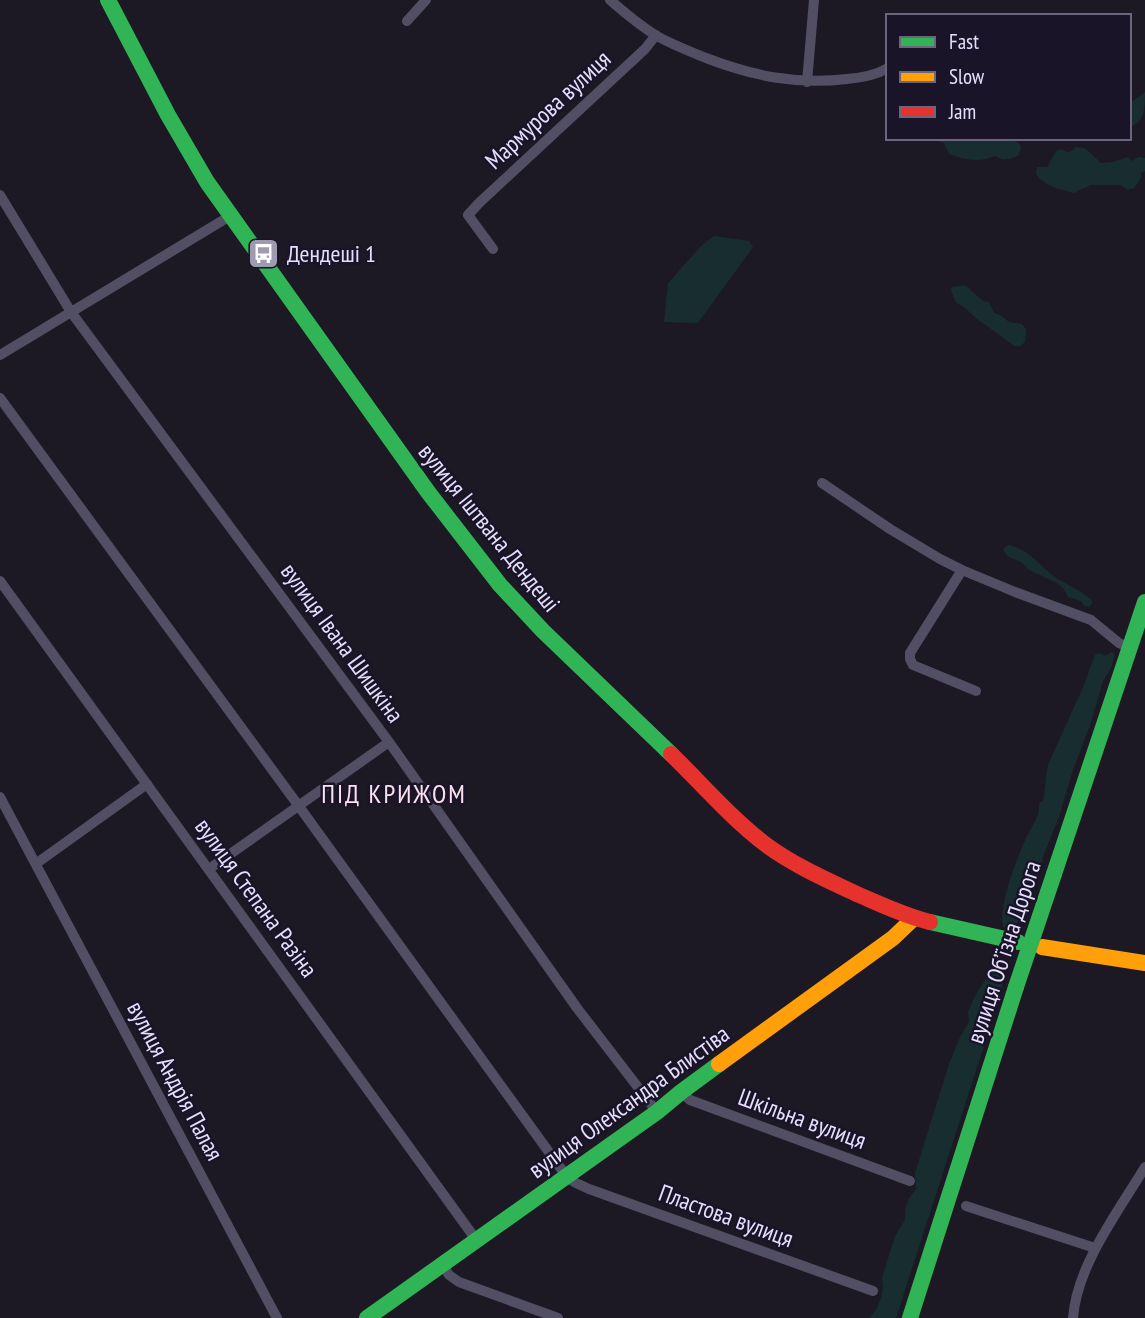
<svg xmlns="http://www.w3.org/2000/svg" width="1145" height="1318" viewBox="0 0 1145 1318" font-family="'PT Sans Narrow',sans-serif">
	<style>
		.green { fill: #182d30 }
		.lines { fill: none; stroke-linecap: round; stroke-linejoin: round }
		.street { stroke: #524f64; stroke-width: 10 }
		.fast { stroke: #30b455; stroke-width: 16 }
		.slow { stroke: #ff9f0a; stroke-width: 16 }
		.jam { stroke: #e5322d; stroke-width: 16 }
		.fast-bridge { stroke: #30b455; stroke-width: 16 }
		.labels { text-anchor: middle; stroke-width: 5; stroke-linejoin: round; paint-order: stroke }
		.street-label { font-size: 24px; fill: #e6dffc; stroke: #1a1429 }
		.poi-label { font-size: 24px; fill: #e6dffc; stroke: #1a1429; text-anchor: start }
		.neighbourhood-label { font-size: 26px; letter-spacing: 2px; fill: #fce1ee; stroke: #1a1429 }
	</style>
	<rect width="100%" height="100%" fill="#1c1924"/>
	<path class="green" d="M1145,92C1145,107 1145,123 1129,127V104Z
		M926,138H1012L1021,146L1019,155C1011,159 1003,162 995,156C980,163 965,160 949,154L944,143Z
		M1076,147L1085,148L1101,163L1113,162L1128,157L1131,161L1139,157L1145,158V171L1141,173V178L1134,188L1127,190L1121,185H1091L1074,193C1061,190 1044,186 1036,174L1037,167H1047L1057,150C1067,146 1064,159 1076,147Z
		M714,236L749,241L753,247L698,323L664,322L668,283L702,245Z
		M965,285L983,301L989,302L994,313L1000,315L1009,322L1022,324L1026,329L1025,342L1020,346H1014C1003,337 991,329 980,321C971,315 966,306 956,303L951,290L952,287Z
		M1008,545C1028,548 1039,566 1055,577C1067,585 1083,591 1093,602L1089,607C1084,606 1083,605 1081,601L1068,597L1064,589L1057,583L1029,570L1021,562L1007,556L1003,549Z
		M1111,652L1115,654L1111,668L1103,681L1091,722L1071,776L1060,814L1043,857L1040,871L1015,928L1012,929L1003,927C998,905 1017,859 1026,838C1031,827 1041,815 1039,803L1043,801L1044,797L1046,776L1048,765L1084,685L1095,655L1099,653L1106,656Z
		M998,965L1003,968C1004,982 1000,995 996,1009L896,1318H869L876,1310L882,1295L883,1286L882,1278L895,1236L905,1220V1210L908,1200L916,1189L915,1173L949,1064L960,1037L969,1022L968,1012L974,998L993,967Z"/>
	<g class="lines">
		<path class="street" d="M610,0C625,13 640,26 657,36C673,45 689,51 706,58C753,76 796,85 847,79C860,78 876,75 888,68
			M407,21L426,0
			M807,82L814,0
			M0,195L71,312L389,742L577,1008L657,1112
			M493,249L468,215L479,203L645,49L656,35
			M0,355L230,216
			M0,398L298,805L567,1177L576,1183L589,1189L873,1291
			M822,483L890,529L940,559L962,570L1015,592L1091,620L1119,643L1130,648
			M962,570L910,653V659L913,665L976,691
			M0,581L477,1241
			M0,797L277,1318
			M37,863L147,784
			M209,869L389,742
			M681,1092L690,1100L910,1181
			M966,1206L1095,1248
			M443,1265L449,1275L459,1282L558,1318
			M1073,1318C1077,1265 1118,1212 1145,1167"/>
		<path class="fast" d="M108,0L168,115L207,182L428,492L500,585L543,631L671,754
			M1054,874L1145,602
			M930,922L1018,942
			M367,1318L657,1112L681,1092L719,1064
			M910,1318L1016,987"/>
		<path class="slow" d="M1042,947L1145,963
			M719,1064L893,938L914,918"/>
		<path class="jam" d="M671,754C702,784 731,818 765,844C793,865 827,880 859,895C882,905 905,916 930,922"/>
		<path class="fast-bridge" d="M1016,987L1054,874"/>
	</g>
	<defs>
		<symbol id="bus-square" viewBox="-11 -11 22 22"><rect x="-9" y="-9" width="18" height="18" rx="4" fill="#9f9ab0" stroke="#1a1429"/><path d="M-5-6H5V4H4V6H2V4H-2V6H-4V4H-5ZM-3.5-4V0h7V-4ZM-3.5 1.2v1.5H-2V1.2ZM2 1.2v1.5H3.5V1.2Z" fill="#fff"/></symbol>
	</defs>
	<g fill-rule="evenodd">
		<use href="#bus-square" x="246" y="236" width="35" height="35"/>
	</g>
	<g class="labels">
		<g class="street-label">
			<text transform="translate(548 110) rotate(-43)" y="8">Мармурова вулиця</text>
			<text transform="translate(489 528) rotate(51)" y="8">вулиця Іштвана Дендеші</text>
			<text transform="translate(342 643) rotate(54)" y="8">вулиця Івана Шишкіна</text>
			<text transform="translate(256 898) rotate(54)" y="8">вулиця Степана Разіна</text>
			<text transform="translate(1004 952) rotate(-72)" y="8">вулиця Обʼїзна Дорога</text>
			<text transform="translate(175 1081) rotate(62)" y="8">вулиця Андрія Палая</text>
			<text transform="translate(629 1102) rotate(-36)" y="8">вулиця Олександра Блистіва</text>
			<text transform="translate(802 1119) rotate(20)" y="8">Шкільна вулиця</text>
			<text transform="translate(726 1216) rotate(20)" y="8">Пластова вулиця</text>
		</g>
		<g class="poi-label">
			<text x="287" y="262">Дендеші 1</text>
		</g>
		<g class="neighbourhood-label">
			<text x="394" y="803">ПІД КРИЖОМ</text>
		</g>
	</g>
	<rect x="886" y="14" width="245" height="126" fill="#1a1429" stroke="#6c657d" stroke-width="2"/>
	<rect x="900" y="37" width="35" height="10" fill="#30b455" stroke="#6c657d" stroke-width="2"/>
	<text x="949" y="49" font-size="21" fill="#e6dffc">Fast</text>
	<rect x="900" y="72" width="35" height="10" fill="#ff9f0a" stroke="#6c657d" stroke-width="2"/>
	<text x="949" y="84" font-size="21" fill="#e6dffc">Slow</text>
	<rect x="900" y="107" width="35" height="10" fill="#e5322d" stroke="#6c657d" stroke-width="2"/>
	<text x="949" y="119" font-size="21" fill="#e6dffc">Jam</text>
</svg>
